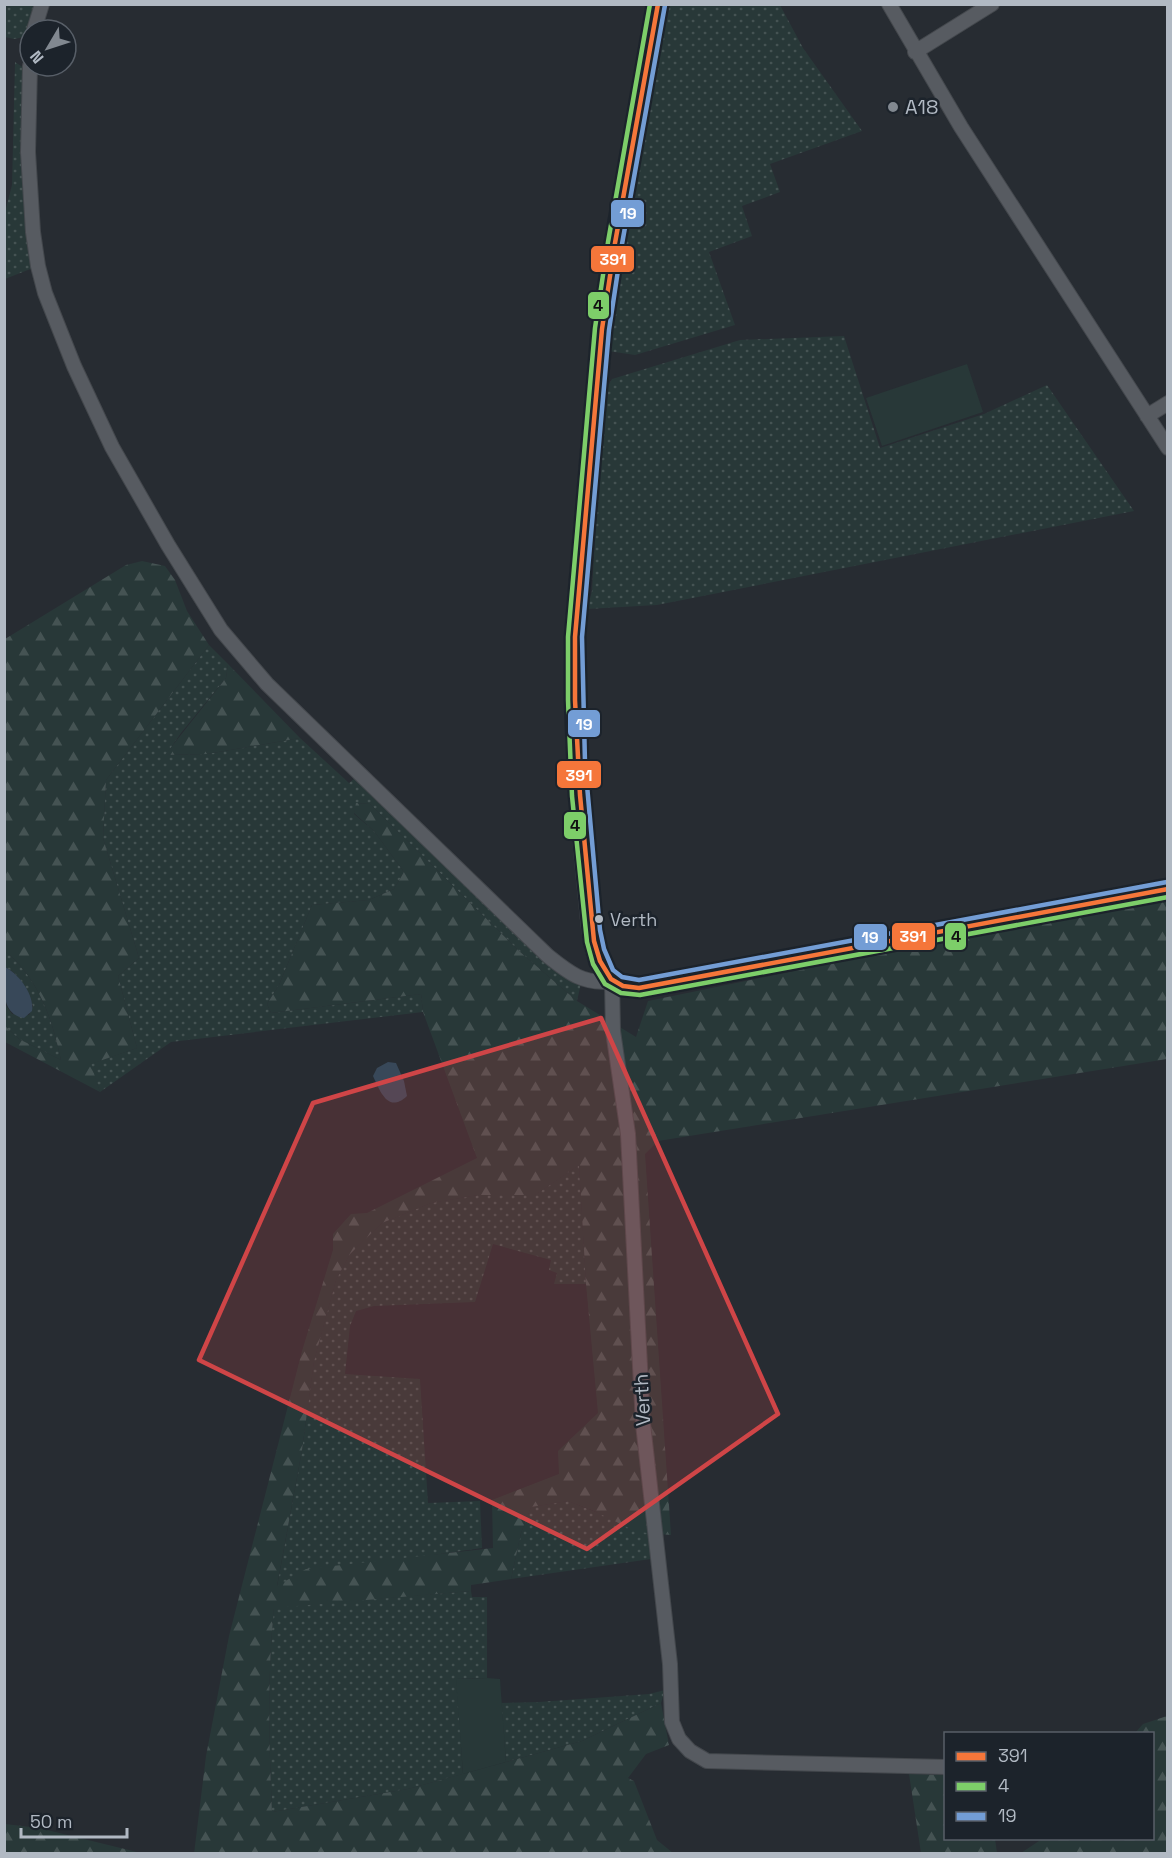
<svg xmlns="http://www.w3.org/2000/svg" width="1172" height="1858" viewBox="0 0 1172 1858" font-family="'Space Grotesk',sans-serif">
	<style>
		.grass { fill: url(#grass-dots) }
		.forest { fill: url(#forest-firs); fill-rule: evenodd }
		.pitch { fill: #283838 }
		.water { fill: #384859 }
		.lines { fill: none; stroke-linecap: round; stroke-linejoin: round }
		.street-casing { stroke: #44484d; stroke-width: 16 }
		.secondary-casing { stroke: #44484d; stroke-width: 22 }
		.street { stroke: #575b61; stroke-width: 14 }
		.secondary { stroke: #56595e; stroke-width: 20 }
		.bus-1-casing { stroke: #1c232b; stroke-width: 9 }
		.bus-2-casing { stroke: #1c232b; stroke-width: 9 }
		.bus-3-casing { stroke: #1c232b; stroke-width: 9 }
		.bus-1 { stroke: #f5763a; stroke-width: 4.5 }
		.bus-2 { stroke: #7dce69; stroke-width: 4.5 }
		.bus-3 { stroke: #739dd5; stroke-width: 4.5 }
		.marked { fill: #cf4547; fill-opacity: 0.2; stroke: #cf4547; stroke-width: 4.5; stroke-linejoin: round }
		.poi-dot { fill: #818890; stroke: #1c232b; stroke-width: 2 }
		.bus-dot { fill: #b1b9c3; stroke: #1c232b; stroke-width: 2 }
		.labels { text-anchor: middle; stroke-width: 5; stroke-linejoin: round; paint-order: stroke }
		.bus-label { font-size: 18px; fill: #b1b9c3; stroke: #1c232b; text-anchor: start }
		.poi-label { font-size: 20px; fill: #b1b9c3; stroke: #1c232b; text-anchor: start }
		.street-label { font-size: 20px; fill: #b1b9c3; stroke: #1c232b }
		.line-badge { stroke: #1c232b; stroke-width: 2 }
		.badge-label { font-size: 16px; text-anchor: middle; font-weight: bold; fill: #fff }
		.pale-badge-label { font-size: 16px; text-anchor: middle; font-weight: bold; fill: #111 }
	</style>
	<defs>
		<pattern id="grass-dots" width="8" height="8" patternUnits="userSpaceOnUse" patternTransform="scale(1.5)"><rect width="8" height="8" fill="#283838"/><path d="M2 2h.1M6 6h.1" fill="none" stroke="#455353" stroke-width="1.8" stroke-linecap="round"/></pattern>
		<pattern id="forest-firs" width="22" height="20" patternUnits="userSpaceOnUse" patternTransform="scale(1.5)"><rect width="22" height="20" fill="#283838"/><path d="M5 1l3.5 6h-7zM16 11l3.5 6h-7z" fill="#455353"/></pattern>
	</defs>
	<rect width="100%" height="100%" fill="#272c32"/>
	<path class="grass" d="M5,5H35L24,37L14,39L5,37Z
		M670,5H780L803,48L862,131L770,164L780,192L742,206L752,236L709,252L735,325L635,355L608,351C625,234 644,119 670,5Z
		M15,62L30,72L38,266L5,279L4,216L12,185Z
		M844,336L880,448L984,414L1047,385L1134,511L657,605L587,609L592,591L603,395L612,379L740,340Z
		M209,645L228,664L226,678L181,733L166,755L207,754L300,738L349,783L360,774L582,979L577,1001L519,951L370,804L357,803L354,814L374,831L404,872L394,889L369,900L312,905L279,985L267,1004L271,1013L421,994L423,1012L171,1042L100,1092L90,1064L137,1048L118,976L139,958L103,838L106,780Z
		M5,951C39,979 52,1018 61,1060L19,1039L5,1026V1004L12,1014L29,1015L33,1006C27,990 20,974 5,967Z
		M579,1165L586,1284H554L557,1273L549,1270L551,1260L493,1244L475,1302L374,1306L356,1311L350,1326L345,1374L420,1379L428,1503L480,1501L482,1548L413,1558L277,1587L302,1450L314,1361L336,1280L350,1254L382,1223L431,1203L478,1195H535Z
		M568,1501L649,1533L651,1559L511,1579L521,1533L531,1507Z
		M471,1591L472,1597H487V1678L457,1679L463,1774L408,1789L272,1812C269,1743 267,1676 274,1607Z
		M665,1690L661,1703L582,1741L506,1762L501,1703L539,1702L649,1694Z"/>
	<path class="forest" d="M142,561L165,566L175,580L187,611L209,645L106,780L103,838L139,958L118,976L137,1048L91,1064L100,1092L5,1042V1026L19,1039L61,1060C52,1018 39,979 5,951V639L126,565Z
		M228,664L300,738L207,754L165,755L226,678Z
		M356,803L370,804L519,951L577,1001L636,1037L648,1001L1167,895V1059L658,1141L645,1154L671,1535L637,1532L594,1511L568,1501L531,1507L521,1533L511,1579L471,1585V1591L274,1608C267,1677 269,1743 272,1812L408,1789L506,1762L582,1741L661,1703L669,1745L646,1754L628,1778L634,1781L657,1840L673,1853L194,1854L206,1756L229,1636L302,1351L333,1250V1234L351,1214L367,1213L477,1158L423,1012L421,994L271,1013L267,1004L279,985L312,905L369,900L394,889L404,872L374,831L354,813ZM579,1165L586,1284L598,1413L558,1451L559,1474L492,1500L493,1548L306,1569L277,1586L302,1450L314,1361L336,1280L350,1254L382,1223L431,1203L478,1195H535Z
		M1167,1716V1853H1021L1042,1839L1152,1838V1734L1135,1733L1143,1724Z
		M909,1774L945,1775L946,1838L995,1839L997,1853H921Z
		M5,1824L39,1828L141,1853H5Z"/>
	<path class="pitch" d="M967,364L983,412L882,446L866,398Z
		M487,1678L500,1679L506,1762L463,1774L456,1679Z"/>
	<path class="water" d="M5,967C18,973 35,995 32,1011L24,1018C0,1014 4,986 5,967Z
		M388,1062L396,1063L404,1081L407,1096C388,1114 380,1091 373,1076L377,1068Z"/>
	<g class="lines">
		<defs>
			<path id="street" d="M889,4L961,127L1168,448
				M34,30L42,4
				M915,52L992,4
				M30,66L28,152L33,232L38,266L45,293L74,366L112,447L168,545L221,630L267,684L548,956C569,973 584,985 612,981L613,1031L628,1134L643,1424L670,1664L672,1722L679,1739L690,1751L707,1761L946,1767
				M1147,416L1168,403"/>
			<path id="secondary" d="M658,4L615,243L602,329L575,637C574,721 579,806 588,890C591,915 591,947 604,970C612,984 624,987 639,988L1168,889"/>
		</defs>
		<use href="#street" class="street-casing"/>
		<use href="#secondary" class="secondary-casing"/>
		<use href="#street" class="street"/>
		<use href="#secondary" class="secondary"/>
		<defs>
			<path id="bus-1" d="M658,4L615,243L602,329L575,637V700L580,795L594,941L600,961L611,979L623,986L639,988L1168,889"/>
			<path id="bus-2" d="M650,4L608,242L595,328L568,637V700L572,796L587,942L593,964L605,984L621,993L640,995L1168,897"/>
			<path id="bus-3" d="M665,5L622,244L609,330L582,637L585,763L600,930L604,949L613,970L622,977L639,980L1167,882"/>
		</defs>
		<use href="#bus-1" class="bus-1-casing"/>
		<use href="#bus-2" class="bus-2-casing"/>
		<use href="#bus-3" class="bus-3-casing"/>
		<use href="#bus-1" class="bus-1"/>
		<use href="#bus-2" class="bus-2"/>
		<use href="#bus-3" class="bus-3"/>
	</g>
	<path class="marked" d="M601,1018L778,1414L587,1549L199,1360L313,1103Z"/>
	<circle class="poi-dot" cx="893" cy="107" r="6"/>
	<circle class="bus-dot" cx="599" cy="919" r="5"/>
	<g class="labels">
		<g class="bus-label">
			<text x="610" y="926">Verth</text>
		</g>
		<g class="poi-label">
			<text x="905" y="114">A18</text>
		</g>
		<g class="street-label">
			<text transform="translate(642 1400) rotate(-93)" y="7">Verth</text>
		</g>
	</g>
	<g class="line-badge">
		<rect x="610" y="199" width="35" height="29" rx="6" fill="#739dd5"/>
		<rect x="590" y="245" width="45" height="28" rx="6" fill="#f5763a"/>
		<rect x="587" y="291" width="23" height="29" rx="6" fill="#7dce69"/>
		<rect x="567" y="709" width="34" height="29" rx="6" fill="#739dd5"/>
		<rect x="556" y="760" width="46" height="29" rx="6" fill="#f5763a"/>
		<rect x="563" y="811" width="24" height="29" rx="6" fill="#7dce69"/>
		<rect x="944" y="922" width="23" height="29" rx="6" fill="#7dce69"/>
		<rect x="891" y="922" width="45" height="29" rx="6" fill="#f5763a"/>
		<rect x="853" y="923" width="35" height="28" rx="6" fill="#739dd5"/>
	</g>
	<g class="badge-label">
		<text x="628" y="219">19</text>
		<text x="613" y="265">391</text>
		<text x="584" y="730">19</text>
		<text x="579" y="781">391</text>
		<text x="913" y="942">391</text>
		<text x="870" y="943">19</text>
	</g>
	<g class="pale-badge-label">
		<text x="598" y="311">4</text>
		<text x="575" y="831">4</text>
		<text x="956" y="942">4</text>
	</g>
	<rect width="1172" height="1858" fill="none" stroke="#b1b9c3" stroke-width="12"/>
	<rect x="944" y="1732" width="210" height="108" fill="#1c232b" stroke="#585f68" stroke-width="1.5"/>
	<rect x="956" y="1752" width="30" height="9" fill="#f5763a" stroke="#585f68" stroke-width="1.5"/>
	<text x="998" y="1762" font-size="18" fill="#b1b9c3">391</text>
	<rect x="956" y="1782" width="30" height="9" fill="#7dce69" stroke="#585f68" stroke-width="1.5"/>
	<text x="998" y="1792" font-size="18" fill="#b1b9c3">4</text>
	<rect x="956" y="1812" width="30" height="9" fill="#739dd5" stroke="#585f68" stroke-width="1.5"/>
	<text x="998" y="1822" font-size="18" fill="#b1b9c3">19</text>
	<g transform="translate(48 48) rotate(231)"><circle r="28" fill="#1c232b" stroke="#585f68" stroke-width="1.5"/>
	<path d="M0-4.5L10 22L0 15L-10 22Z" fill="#818890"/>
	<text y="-9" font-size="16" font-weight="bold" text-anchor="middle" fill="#b1b9c3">N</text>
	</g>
	<path d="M21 1828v9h106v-9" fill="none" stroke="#b1b9c3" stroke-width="3"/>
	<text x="30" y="1828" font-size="18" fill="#b1b9c3" stroke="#1c232b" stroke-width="4.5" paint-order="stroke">50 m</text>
</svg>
